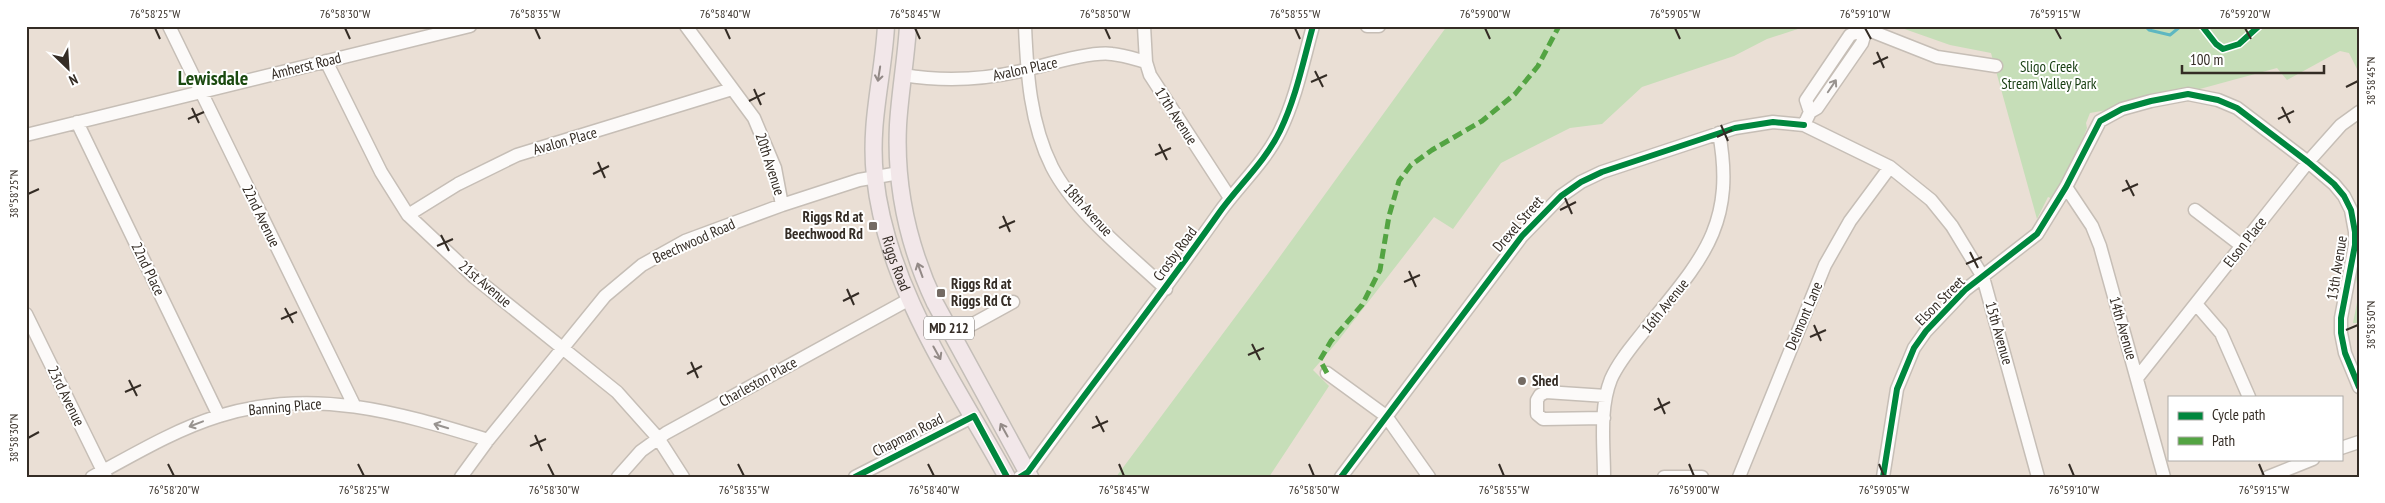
<svg xmlns="http://www.w3.org/2000/svg" width="2385" height="503" viewBox="0 0 2385 503" font-family="'PT Sans Narrow',sans-serif">
	<style>
		.green { fill: #c6deb8 }
		.lines { fill: none; stroke-linecap: round; stroke-linejoin: round }
		.stream { stroke: #5eb7c1; stroke-width: 3 }
		.minor-casing { stroke: #c6beb6; stroke-width: 15 }
		.major-casing { stroke: #c4beb8; stroke-width: 19 }
		.minor { stroke: #fcfaf9; stroke-width: 12 }
		.major { stroke: #f2e7e9; stroke-width: 16 }
		.quiet { stroke: #53a442; stroke-width: 5; stroke-dasharray: 10 5; stroke-linecap: butt }
		.cycleway-casing { stroke: #fff; stroke-width: 9 }
		.cycleway { stroke: #00873e; stroke-width: 6 }
		.oneway { stroke: #938a87 }
		.oneway2 { stroke: #98938f }
		.ticks { fill: none; stroke: #342c25; stroke-width: 2 }
		.poi-dot { fill: #746b63; stroke: #fff; stroke-width: 2 }
		.labels { text-anchor: middle; stroke-width: 4; stroke-linejoin: round; paint-order: stroke }
		.shield { fill: #fff; stroke: #716b66; stroke-width: 1 }
		.shield-label { font-size: 14px; font-weight: bold; fill: #342c25 }
		.street-label { font-size: 15px; fill: #342c25; stroke: #fff }
		.park-label { font-size: 15px; fill: #173d11; stroke: #fff }
		.poi-label { font-size: 15px; font-weight: bold; fill: #342c25; stroke: #fff; text-anchor: start }
		.district-label { font-size: 20px; font-weight: bold; fill: #1b4a10; stroke: #fff }
		.neatline { fill: none; stroke: #342c25; stroke-width: 2 }
		.ticks-label { font-size: 12px; text-anchor: middle; fill: #342c25 }
	</style>
	<rect width="100%" height="100%" fill="#eadfd5"/>
	<path class="green" d="M1447,26H1807L1767,39L1734,56L1642,87L1602,124L1570,128L1501,163L1453,229L1434,217L1338,341L1313,370L1329,386L1269,477H1116L1268,273Z
		M1896,26H2359V73L2349,53L2340,51L2287,80L2277,68L2152,102L2090,113L2086,123L2087,128L2058,201L2048,197L2037,219L1991,53L1950,45Z
		M2359,256V323H2353L2359,292L2356,279Z"/>
	<g class="lines">
		<path class="stream" d="M2145,26L2149,30L2170,35L2181,26"/>
		<defs>
			<path id="minor" d="M169,26L354,405
				M686,26L754,118L775,168L782,205
				M1025,26C1027,74 1030,123 1052,167C1075,212 1129,254 1166,289
				M1144,26L1146,62L1150,75L1230,198
				M1367,26H1379
				M1866,29L1937,57L1996,66
				M326,61L381,172L408,215L474,277L617,392L658,438L683,477
				M903,75C945,82 984,80 1025,70C1046,65 1092,51 1112,54C1123,55 1135,59 1146,62
				M1810,112L1806,100L1850,35L1866,29
				M77,122L219,416
				M1804,125L1810,112L1817,108L1862,43L1866,29
				M26,135L470,26
				M2066,187L2092,226L2100,246L2164,477
				M2195,210L2242,246
				M408,215L458,184L517,155L732,89
				M2196,304L2221,333L2249,397
				M26,314L106,477
				M953,335L1013,302
				M1327,373L1386,416L1429,477
				M2137,378L2308,162L2341,125L2359,112
				M1604,418L1543,419L1537,414V400L1540,395L1546,392L1606,396
				M2341,448L2359,442
				M92,477C133,455 174,430 219,416C313,387 397,412 488,440
				M461,477L488,440L605,296L642,265L685,241L782,205L859,180L899,173
				M618,477L641,451L666,433L908,300
				M855,477L974,416
				M1020,477L1028,472C1091,385 1157,301 1219,213C1239,185 1265,162 1280,131C1296,98 1303,62 1313,26
				M1341,477L1522,236L1561,196L1581,182L1602,172L1735,128L1773,122L1804,125L1890,167L1931,200L1952,226L1983,277L2038,477
				M1604,477C1604,445 1599,409 1611,379C1620,359 1635,343 1648,326C1702,259 1736,225 1719,133
				M1664,477H1702
				M1739,477L1825,265L1850,221L1890,167
				M1883,477L1897,389L1914,348L1926,331L1965,290L2037,234L2066,187L2100,121L2122,109L2151,101L2188,94L2218,100L2237,108L2308,162L2334,184L2344,196L2351,210L2355,232V245L2341,318V333L2345,353L2359,387
				M2268,477L2313,459"/>
			<g id="major">
				<path id="s1" d="M886,26C883,79 869,122 875,177C887,288 954,381 1007,477"/>
				<path d="M908,26C906,59 900,92 898,125C895,187 909,248 935,303L1030,477"/>
			</g>
		</defs>
		<use href="#minor" class="minor-casing"/>
		<use href="#major" class="major-casing"/>
		<use href="#minor" class="minor"/>
		<use href="#major" class="major"/>
		<path class="quiet" d="M1327,373L1320,360L1331,341L1362,305L1380,270L1389,216L1399,181L1411,165L1432,150L1482,121L1515,94L1538,66L1559,26"/>
		<defs>
			<path id="cycleway" d="M2202,26L2216,44L2223,49L2239,44L2259,26
				M855,477L974,416L1007,477
				M1020,477L1028,472C1091,385 1157,301 1219,213C1239,185 1265,162 1280,131C1296,98 1303,62 1313,26
				M1341,477L1522,236L1561,196L1581,182L1602,172L1735,128L1773,122L1804,125
				M1883,477L1897,389L1914,348L1926,331L1965,290L2037,234L2066,187L2100,121L2122,109L2151,101L2188,94L2218,100L2237,108L2308,162L2334,184L2344,196L2351,210L2355,232V245L2341,318V333L2345,353L2359,387"/>
		</defs>
		<use href="#cycleway" class="cycleway-casing"/>
		<use href="#cycleway" class="cycleway"/>
	</g>
	<defs><path id="oneway-shaft" d="M-6 0H5M1.5-3L5.5 0L1.5 3" fill="none" stroke-width="1.6" stroke-linecap="round" stroke-linejoin="round" transform="scale(1.25)"/></defs>
	<g class="oneway">
		<use href="#oneway-shaft" transform="translate(879 74) rotate(99)"/>
		<use href="#oneway-shaft" transform="translate(920 270) rotate(-110)"/>
		<use href="#oneway-shaft" transform="translate(937 353) rotate(61)"/>
		<use href="#oneway-shaft" transform="translate(1004 430) rotate(-119)"/>
	</g>
	<g class="oneway2">
		<use href="#oneway-shaft" transform="translate(1832 86) rotate(-56)"/>
		<use href="#oneway-shaft" transform="translate(196 424) rotate(159)"/>
		<use href="#oneway-shaft" transform="translate(441 426) rotate(-163)"/>
	</g>
	<path class="ticks" d="M155,28L160,39M345,28L350,39M535,28L540,39M725,28L730,39M915,28L920,39M1105,28L1110,39M1295,28L1300,39M1485,28L1490,39M1675,28L1680,39M1865,28L1871,39M2055,28L2061,39M2245,28L2251,39M1877,52L1884,68M1873,64L1888,57M1315,71L1323,87M1311,82L1327,75M2346,87L2358,81M754,89L761,105M749,101L765,93M2282,107L2290,123M192,108L199,123M188,119L204,112M2278,119L2294,111M1721,125L1728,141M1717,137L1732,130M1159,144L1167,160M1155,155L1171,148M598,162L605,178M593,174L609,166M2126,180L2134,196M2122,191L2138,184M28,194L39,189M1565,198L1572,214M1560,210L1576,202M1003,216L1010,232M999,228L1015,221M441,235L449,251M437,246L453,239M1970,252L1978,268M1966,264L1982,257M1409,271L1416,287M1404,282L1420,275M847,289L854,305M843,301L859,293M285,308L293,323M281,319L297,312M1814,325L1821,341M2346,330L2358,325M1810,337L1826,330M1252,344L1260,360M1248,355L1264,348M691,362L698,378M687,374L702,366M129,380L137,396M125,392L141,385M1658,398L1665,414M1654,410L1670,402M1096,416L1104,432M1092,428L1108,421M535,435L542,451M28,438L39,432M530,446L546,439M168,464L174,476M358,464L364,476M548,464L554,476M738,464L744,476M928,464L934,476M1119,464L1124,476M1309,464L1314,476M1499,464L1504,476M1689,464L1694,476M1879,464L1884,476M2069,464L2074,476M2259,464L2264,476"/>
	<g class="poi-dot">
		<rect x="868" y="221" width="10" height="10" rx="2.5"/>
		<rect x="936" y="288" width="10" height="10" rx="2.5"/>
		<circle cx="1522" cy="381" r="5"/>
	</g>
	<g class="labels">
		<rect class="shield" x="924" y="316.5" width="50" height="23" rx="4"/>
		<g class="shield-label">
			<text x="949" y="333">MD 212</text>
		</g>
		<g class="street-label">
			<text transform="translate(306 66) rotate(-14)" y="5">Amherst Road</text>
			<text transform="translate(1025 69) rotate(-12)" y="5">Avalon Place</text>
			<text transform="translate(1176 116) rotate(57)" y="5">17th Avenue</text>
			<text transform="translate(565 141) rotate(-16)" y="5">Avalon Place</text>
			<text transform="translate(770 164) rotate(72)" y="5">20th Avenue</text>
			<text transform="translate(1088 210) rotate(48)" y="5">18th Avenue</text>
			<text transform="translate(261 216) rotate(64)" y="5">22nd Avenue</text>
			<text transform="translate(1518 224) rotate(-49)" y="5">Drexel Street</text>
			<text transform="translate(694 241) rotate(-24)" y="5">Beechwood Road</text>
			<text transform="translate(2245 242) rotate(-52)" y="5">Elson Place</text>
			<text transform="translate(1175 254) rotate(-54)" y="5">Crosby Road</text>
			<text dy="5" stroke="none"><textPath href="#s1" startOffset="241">Riggs Road</textPath></text>
			<text transform="translate(2337 268) rotate(-81)" y="5">13th Avenue</text>
			<text transform="translate(148 269) rotate(64)" y="5">22nd Place</text>
			<text transform="translate(485 284) rotate(40)" y="5">21st Avenue</text>
			<text transform="translate(1940 301) rotate(-45)" y="5">Elson Street</text>
			<text transform="translate(1665 306) rotate(-51)" y="5">16th Avenue</text>
			<text transform="translate(1804 316) rotate(-67)" y="5">Delmont Lane</text>
			<text transform="translate(2123 328) rotate(74)" y="5">14th Avenue</text>
			<text transform="translate(1999 333) rotate(74)" y="5">15th Avenue</text>
			<text transform="translate(758 382) rotate(-29)" y="5">Charleston Place</text>
			<text transform="translate(66 396) rotate(64)" y="5">23rd Avenue</text>
			<text transform="translate(285 407) rotate(-5)" y="5">Banning Place</text>
			<text transform="translate(908 435) rotate(-27)" y="5">Chapman Road</text>
		</g>
		<g class="park-label">
			<text x="2049" y="72">Sligo Creek<tspan x="2049" dy="17">Stream Valley Park</tspan></text>
		</g>
		<g class="poi-label">
			<text x="863" y="222" text-anchor="end">Riggs Rd at<tspan x="863" dy="17">Beechwood Rd</tspan></text>
			<text x="951" y="289">Riggs Rd at<tspan x="951" dy="17">Riggs Rd Ct</tspan></text>
			<text x="1532" y="386">Shed</text>
		</g>
		<g class="district-label">
			<text x="213" y="85">Lewisdale</text>
		</g>
	</g>
	<rect width="2385" height="503" fill="none" stroke="#ffffff" stroke-width="55"/>
	<rect x="2168" y="396" width="175" height="65" fill="#ffffff" stroke="#aeaba8"/>
	<rect x="2178" y="412" width="25" height="8" fill="#00873e" stroke="#aeaba8"/>
	<text x="2212" y="420" font-size="15" fill="#342c25">Cycle path</text>
	<rect x="2178" y="437" width="25" height="8" fill="#53a442" stroke="#aeaba8"/>
	<text x="2212" y="446" font-size="15" fill="#342c25">Path</text>
	<g transform="translate(68 68) rotate(155)" stroke="#ffffff" stroke-width="4" paint-order="stroke">
	<path d="M0-4L9 19L0 12L-9 19Z" fill="#342c25"/>
	<text y="-8" font-size="14" font-weight="bold" text-anchor="middle" fill="#342c25">N</text>
	</g>
	<path d="M2182 65v8h142v-8" fill="none" stroke="#342c25" stroke-width="2.5"/>
	<text x="2190" y="65" font-size="15" fill="#342c25" stroke="#ffffff" stroke-width="4" paint-order="stroke">100 m</text>
	<rect x="28" y="28" width="2330" height="448" class="neatline"/>
	<g class="ticks-label">
		<text x="155" y="18">76°58'25"W</text>
		<text x="345" y="18">76°58'30"W</text>
		<text x="535" y="18">76°58'35"W</text>
		<text x="725" y="18">76°58'40"W</text>
		<text x="915" y="18">76°58'45"W</text>
		<text x="1105" y="18">76°58'50"W</text>
		<text x="1295" y="18">76°58'55"W</text>
		<text x="1485" y="18">76°59'00"W</text>
		<text x="1675" y="18">76°59'05"W</text>
		<text x="1865" y="18">76°59'10"W</text>
		<text x="2055" y="18">76°59'15"W</text>
		<text x="2245" y="18">76°59'20"W</text>
		<text transform="translate(2371 81) rotate(-90)" y="4">38°58'45"N</text>
		<text transform="translate(14 194) rotate(-90)" y="4">38°58'25"N</text>
		<text transform="translate(2371 325) rotate(-90)" y="4">38°58'50"N</text>
		<text transform="translate(14 438) rotate(-90)" y="4">38°58'30"N</text>
		<text x="174" y="494">76°58'20"W</text>
		<text x="364" y="494">76°58'25"W</text>
		<text x="554" y="494">76°58'30"W</text>
		<text x="744" y="494">76°58'35"W</text>
		<text x="934" y="494">76°58'40"W</text>
		<text x="1124" y="494">76°58'45"W</text>
		<text x="1314" y="494">76°58'50"W</text>
		<text x="1504" y="494">76°58'55"W</text>
		<text x="1694" y="494">76°59'00"W</text>
		<text x="1884" y="494">76°59'05"W</text>
		<text x="2074" y="494">76°59'10"W</text>
		<text x="2264" y="494">76°59'15"W</text>
	</g>
</svg>
